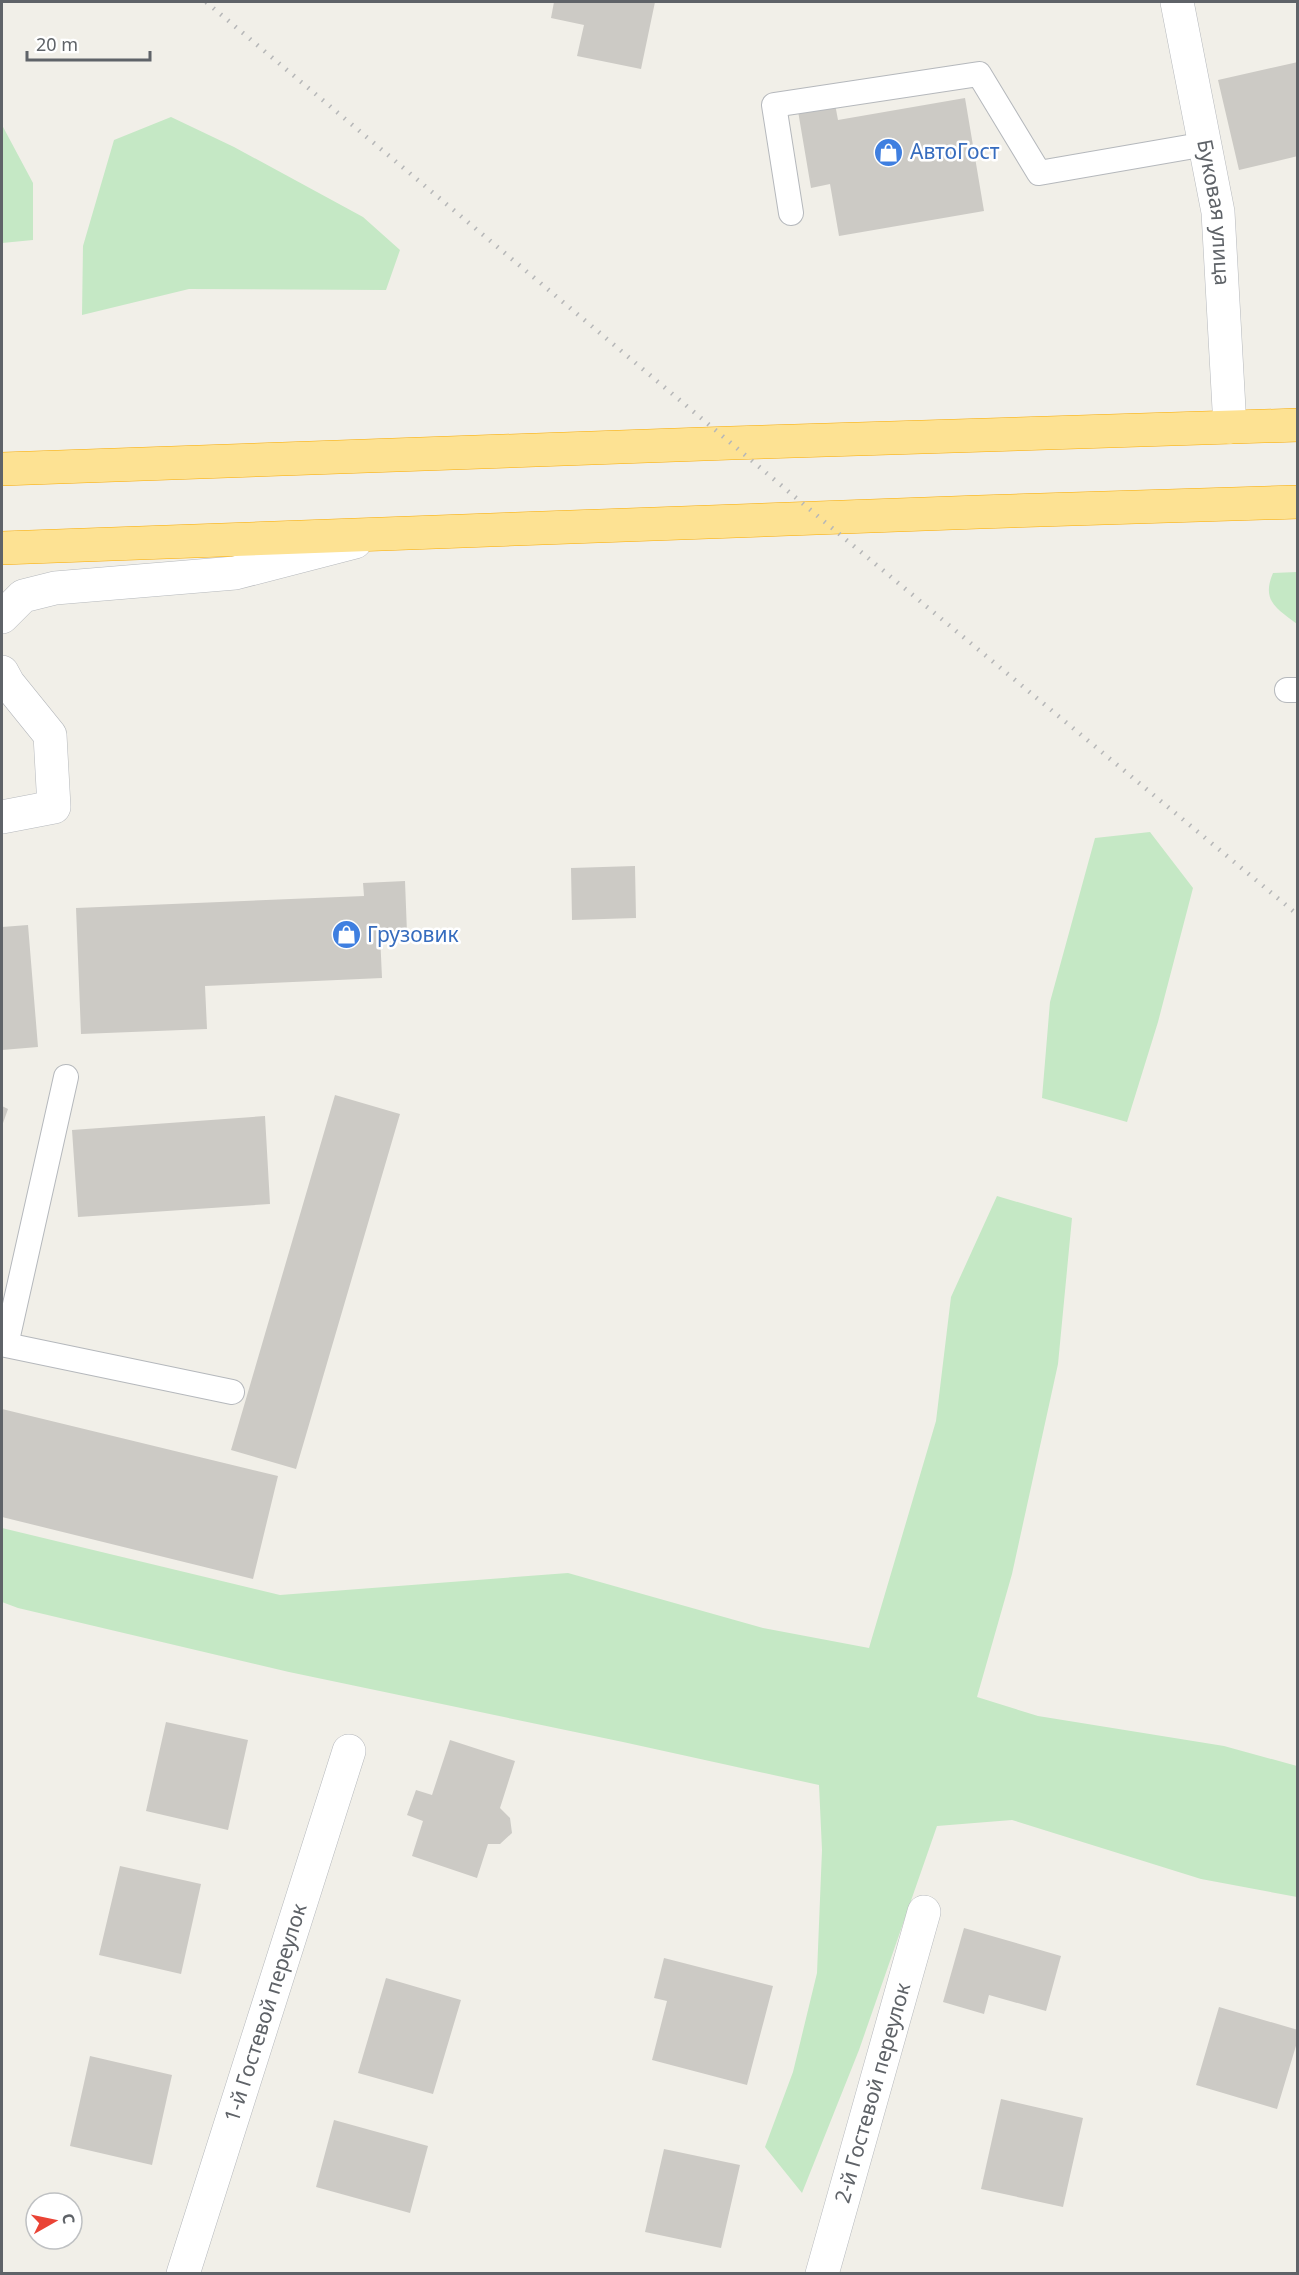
<svg xmlns="http://www.w3.org/2000/svg" width="1299" height="2275" viewBox="0 0 1299 2275" font-family="'Noto Sans',sans-serif">
	<style>
		.green { fill: #c5e8c5 }
		.building { fill: #cccac5 }
		.lines { fill: none; stroke-linecap: round; stroke-linejoin: round }
		.lane-casing { stroke: #b5b8bc; stroke-width: 26 }
		.street-casing { stroke: #b5b8bc; stroke-width: 34 }
		.highway-casing { stroke: #f9ab00; stroke-width: 34 }
		.lane { stroke: #fff; stroke-width: 24 }
		.street { stroke: #fff; stroke-width: 33 }
		.highway { stroke: #fde293; stroke-width: 33 }
		.rail { stroke: #b6b7b8; stroke-width: 4.5; stroke-dasharray: 1.5 8; stroke-linecap: butt }
		.labels { text-anchor: middle; stroke-width: 5; stroke-linejoin: round; paint-order: stroke }
		.shop-label { font-size: 21px; fill: #366cbe; stroke: #fff; text-anchor: start }
		.street-label { font-size: 21px; fill: #5f6368; stroke: #fff }
	</style>
	<rect width="100%" height="100%" fill="#f1efe8"/>
	<path class="green" d="M171,117L234,147L363,217L400,250L386,290L189,289L82,315L83,246L114,140Z
		M2,125L33,183V240L2,243Z
		M1297,572H1298L1297,624C1277,609 1261,601 1273,573Z
		M1150,832L1193,888L1158,1022L1127,1122L1042,1098L1050,1002L1095,838Z
		M997,1196L1072,1218L1058,1364L1012,1574L977,1697L1038,1716L1224,1746L1297,1766V1897L1201,1879L1012,1820L937,1826L859,2050L802,2193L765,2147L793,2072L817,1973L822,1850L819,1785L623,1742L289,1672L18,1608L2,1602V1528L280,1595L568,1573L763,1628L869,1648L936,1421L951,1297Z"/>
	<path class="building" d="M554,2H655L641,69L577,56L584,25L551,18Z
		M1298,62V156L1239,170L1218,80Z
		M965,98L984,211L839,236L830,184L811,188L798,111L835,104L838,120Z
		M635,866L636,918L572,920L571,868Z
		M405,881L407,933L380,934L382,978L205,986L207,1029L81,1034L76,908L364,896L363,883Z
		M28,925L38,1047L2,1050V927Z
		M335,1095L400,1114L296,1469L231,1450Z
		M2,1106L8,1109L2,1126Z
		M265,1116L270,1204L78,1217L72,1130Z
		M2,1409L278,1476L253,1579L2,1517Z
		M166,1722L248,1740L228,1830L146,1811Z
		M450,1740L515,1761L500,1808L510,1818L512,1833L500,1844H488L477,1878L412,1856L423,1821L407,1815L416,1790L432,1795Z
		M120,1866L201,1884L181,1974L99,1955Z
		M964,1928L1061,1956L1046,2011L989,1995L984,2014L943,2002Z
		M664,1958L773,1986L747,2085L652,2060L667,2001L654,1998Z
		M386,1978L461,2000L433,2094L358,2073Z
		M1219,2007L1298,2030V2039L1277,2109L1196,2085Z
		M90,2056L172,2075L152,2165L70,2146Z
		M1001,2099L1083,2118L1063,2207L981,2189Z
		M334,2120L428,2146L410,2213L316,2187Z
		M664,2149L740,2165L721,2248L645,2232Z"/>
	<g class="lines">
		<defs>
			<path id="lane" d="M791,213L774,105L979,74L1039,173L1206,144
				M1287,690H1298
				M66,1077L6,1345L232,1392"/>
			<g id="street">
				<path id="s1" d="M1177,2L1218,212L1230,427"/>
				<path d="M2,617L23,596L55,588L235,573L355,542"/>
				<path d="M2,672L8,683L50,735L54,807L2,817"/>
				<path id="s2" d="M183,2274L349,1751"/>
				<path id="s3" d="M822,2274L924,1912"/>
			</g>
			<path id="highway" d="M2,469L731,443L1298,425
				M2,548L979,512L1298,502"/>
		</defs>
		<use href="#lane" class="lane-casing"/>
		<use href="#street" class="street-casing"/>
		<use href="#highway" class="highway-casing"/>
		<use href="#lane" class="lane"/>
		<use href="#street" class="street"/>
		<use href="#highway" class="highway"/>
		<path class="rail" d="M206,2L820,518L1298,915"/>
	</g>
	<defs>
		<symbol id="shop-disc" viewBox="-11 -11 22 22"><circle r="9.5" fill="#3f7fe0" stroke="#fff"/><path d="M-5-2.5h2.3a2.7 3.5 0 0 1 5.4 0H5L5.5 6h-11ZM-1.5-2.5h3a1.5 2.3 0 0 0-3 0Z" fill="#fff"/></symbol>
	</defs>
	<g fill-rule="evenodd">
		<use href="#shop-disc" x="872" y="136" width="33" height="33"/>
		<use href="#shop-disc" x="330" y="918" width="33" height="33"/>
	</g>
	<g class="labels">
		<g class="shop-label">
			<text x="910" y="159">АвтоГост</text>
			<text x="367" y="942">Грузовик</text>
		</g>
		<g class="street-label">
			<text dy="7" stroke="none"><textPath href="#s1" startOffset="214">Буковая улица</textPath></text>
			<text dy="7" stroke="none"><textPath href="#s2" startOffset="274">1-й Гостевой переулок</textPath></text>
			<text dy="7" stroke="none"><textPath href="#s3" startOffset="188">2-й Гостевой переулок</textPath></text>
		</g>
	</g>
	<rect width="1299" height="2275" fill="none" stroke="#5f6368" stroke-width="6"/>
	<g transform="translate(54 2221) rotate(81)"><circle r="28" fill="#ffffff" stroke="#bfc1c3" stroke-width="1.5"/>
	<path d="M0-4.5L10 22L0 15L-10 22Z" fill="#ea4335"/>
	<text y="-9" font-size="16" font-weight="bold" text-anchor="middle" fill="#5f6368">С</text>
	</g>
	<path d="M27 51v9h123v-9" fill="none" stroke="#5f6368" stroke-width="3"/>
	<text x="36" y="51" font-size="18" fill="#5f6368" stroke="#ffffff" stroke-width="4.5" paint-order="stroke">20 m</text>
</svg>
